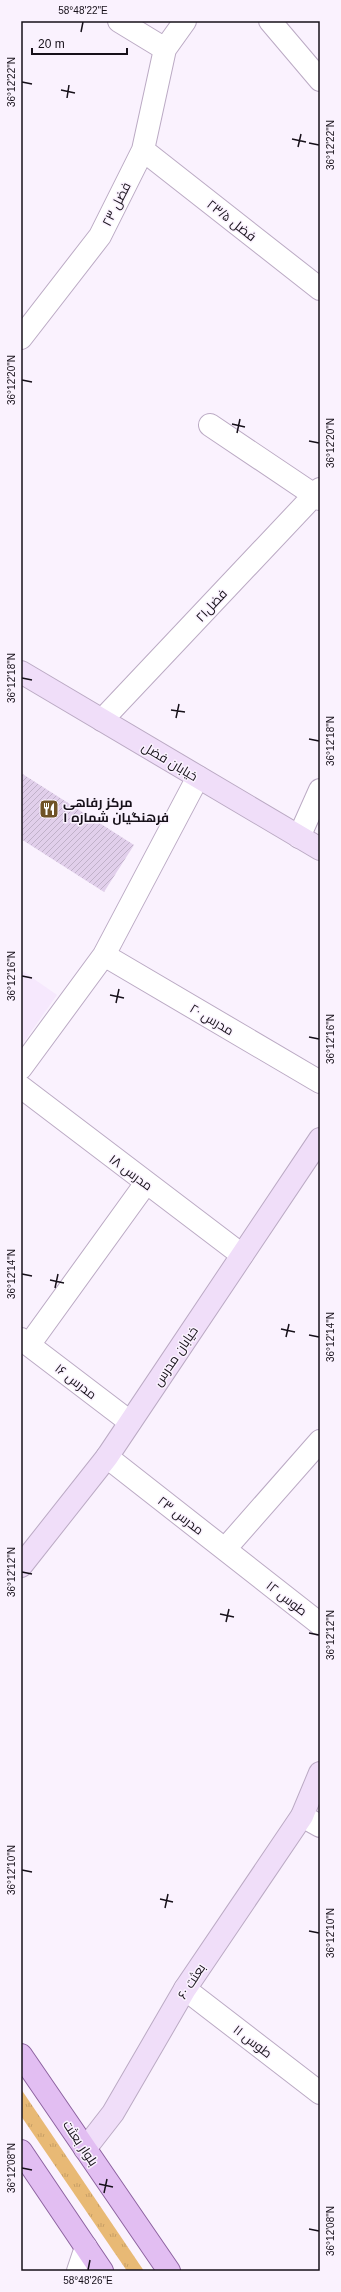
<svg xmlns="http://www.w3.org/2000/svg" width="341" height="2292" viewBox="0 0 341 2292" font-family="Arial,Cairo,sans-serif">
	<style>
		.built { fill: #f6e8fd }
		.grass { fill: url(#grass-tufts) }
		.building { fill: url(#building-hatch) }
		.lines { fill: none; stroke-linecap: round; stroke-linejoin: round }
		.street-casing { stroke: #bbaac4; stroke-width: 24 }
		.secondary-casing { stroke: #bbaac4; stroke-width: 24 }
		.primary-casing { stroke: #8e64a1; stroke-width: 24 }
		.street { stroke: #fff; stroke-width: 22 }
		.secondary { stroke: #f0def9; stroke-width: 22 }
		.primary { stroke: #e2bef2; stroke-width: 22 }
		.ticks { fill: none; stroke: #161019; stroke-width: 1.5 }
		.labels { text-anchor: middle; stroke-width: 3; stroke-linejoin: round; paint-order: stroke }
		.street-label { font-size: 13px; fill: #161019; stroke: #faf2fe }
		.poi-label { font-size: 13px; font-weight: bold; fill: #161019; stroke: #faf2fe; text-anchor: start }
		.neatline { fill: none; stroke: #161019; stroke-width: 1.5 }
		.ticks-label { font-size: 10px; text-anchor: middle; fill: #161019 }
	</style>
	<defs>
		<pattern id="grass-tufts" width="24" height="20" patternUnits="userSpaceOnUse"><rect width="24" height="20" fill="#e8b975"/><path d="M3 7l-1-3M5 7V3M7 7l1-3M15 17l-1-3M17 17v-4M19 17l1-3" fill="none" stroke="#c69e65"/></pattern>
		<pattern id="building-hatch" width="6" height="6" patternUnits="userSpaceOnUse"><rect width="6" height="6" fill="#e1cfeb"/><path d="M-1 1l2-2M0 6l6-6M5 7l2-2" fill="none" stroke="#c0b1c9"/></pattern>
	</defs>
	<rect width="100%" height="100%" fill="#faf2fe"/>
	<path class="built" d="M21,970L57,995L21,1046Z"/>
	<path class="grass" d="M21,2089L144,2271H127L21,2116Z"/>
	<path class="building" d="M21,773L134,845L104,892L21,839Z"/>
	<g class="lines">
		<defs>
			<path id="street" d="M119,21L165,49
				M270,21L320,80
				M143,150L320,289
				M21,338L100,236L143,150L165,49L185,21
				M210,425L320,499
				M102,720L320,489
				M299,837L320,790
				M104,955L320,1082
				M21,1068L104,955L198,777
				M21,1087L242,1255
				M21,1339L130,1422
				M29,1345L146,1183
				M107,1457L320,1624
				M225,1549L320,1441
				M302,1816L320,1826
				M185,1989L320,2093
				M78,2271L86,2247"/>
			<path id="secondary" d="M21,672L320,849
				M21,1566L107,1457L320,1139
				M85,2149L113,2113L185,1989L302,1816L320,1773"/>
			<path id="primary" d="M21,2055L169,2271
				M21,2151L102,2271"/>
		</defs>
		<use href="#street" class="street-casing"/>
		<use href="#secondary" class="secondary-casing"/>
		<use href="#primary" class="primary-casing"/>
		<use href="#street" class="street"/>
		<use href="#secondary" class="secondary"/>
		<use href="#primary" class="primary"/>
	</g>
	<path class="ticks" d="M81,32L83,22M22,82L32,84M61,90L75,93M67,98L69,85M292,139L306,142M309,143L319,145M298,147L301,134M22,380L32,382M232,424L245,427M237,433L240,419M309,441L319,443M22,678L32,680M171,710L185,712M176,718L179,704M309,739L319,741M22,976L32,978M110,995L124,998M116,1003L119,989M309,1037L319,1039M22,1274L32,1276M50,1280L64,1283M55,1288L58,1274M281,1329L295,1332M309,1335L319,1337M286,1337L289,1324M22,1572L32,1574M220,1614L234,1617M226,1622L229,1609M309,1633L319,1635M22,1870L32,1872M160,1899L173,1902M165,1908L168,1894M309,1931L319,1933M22,2168L32,2170M99,2184L113,2187M104,2193L107,2179M309,2229L319,2231M88,2270L90,2260"/>
	<defs>
		<symbol id="restaurant-square" viewBox="-11 -11 22 22"><rect x="-9" y="-9" width="18" height="18" rx="4" fill="#6f5226" stroke="#faf2fe"/><path d="M-5-6h1v4h1v-4h1v4h1v-4h1v5L-1.5 .5V6h-2V.5L-5-1ZM5-6V6H3V1.5H1.5Q1.5-4 5-6Z" fill="#fff"/></symbol>
	</defs>
	<g fill-rule="evenodd">
		<use href="#restaurant-square" x="38" y="798" width="22" height="22"/>
	</g>
	<g class="labels">
		<g class="street-label">
			<text transform="translate(116 204) rotate(-63)" y="5">فضل ۲۳</text>
			<text transform="translate(232 220) rotate(38)" y="5">فضل ۲۳/۵</text>
			<text transform="translate(211 605) rotate(-47)" y="5">فضل۲۱</text>
			<text transform="translate(170 761) rotate(31)" y="5">خیابان فضل</text>
			<text transform="translate(212 1019) rotate(31)" y="5">مدرس ۲۰</text>
			<text transform="translate(131 1172) rotate(37)" y="5">مدرس ۱۸</text>
			<text transform="translate(175 1356) rotate(-56)" y="5">خیابان مدرس</text>
			<text transform="translate(76 1381) rotate(38)" y="5">مدرس ۱۶</text>
			<text transform="translate(181 1515) rotate(38)" y="5">مدرس ۲۳</text>
			<text transform="translate(287 1598) rotate(38)" y="5">طوس ۱۲</text>
			<text transform="translate(191 1981) rotate(-57)" y="5">بعثت ۶۰</text>
			<text transform="translate(253 2041) rotate(38)" y="5">طوس ۱۱</text>
			<text transform="translate(81 2143) rotate(56)" y="5">بلوار بعثت</text>
		</g>
		<g class="poi-label">
			<text x="63" y="807">مرکز رفاهی<tspan x="63" dy="15">فرهنگیان شماره ۱</tspan></text>
		</g>
	</g>
	<rect width="341" height="2292" fill="none" stroke="#faf2fe" stroke-width="44"/>
	<path d="M32 48v6h95v-6" fill="none" stroke="#161019" stroke-width="2"/>
	<text x="38" y="48" font-size="12" fill="#161019" stroke="#faf2fe" stroke-width="3" paint-order="stroke">20 m</text>
	<rect x="22" y="22" width="297" height="2248" class="neatline"/>
	<g class="ticks-label">
		<text x="83" y="14">58°48'22"E</text>
		<text transform="translate(11 82) rotate(-90)" y="4">36°12'22"N</text>
		<text transform="translate(330 145) rotate(-90)" y="4">36°12'22"N</text>
		<text transform="translate(11 380) rotate(-90)" y="4">36°12'20"N</text>
		<text transform="translate(330 443) rotate(-90)" y="4">36°12'20"N</text>
		<text transform="translate(11 678) rotate(-90)" y="4">36°12'18"N</text>
		<text transform="translate(330 741) rotate(-90)" y="4">36°12'18"N</text>
		<text transform="translate(11 976) rotate(-90)" y="4">36°12'16"N</text>
		<text transform="translate(330 1039) rotate(-90)" y="4">36°12'16"N</text>
		<text transform="translate(11 1274) rotate(-90)" y="4">36°12'14"N</text>
		<text transform="translate(330 1337) rotate(-90)" y="4">36°12'14"N</text>
		<text transform="translate(11 1572) rotate(-90)" y="4">36°12'12"N</text>
		<text transform="translate(330 1635) rotate(-90)" y="4">36°12'12"N</text>
		<text transform="translate(11 1870) rotate(-90)" y="4">36°12'10"N</text>
		<text transform="translate(330 1933) rotate(-90)" y="4">36°12'10"N</text>
		<text transform="translate(11 2168) rotate(-90)" y="4">36°12'08"N</text>
		<text transform="translate(330 2231) rotate(-90)" y="4">36°12'08"N</text>
		<text x="88" y="2284">58°48'26"E</text>
	</g>
</svg>
